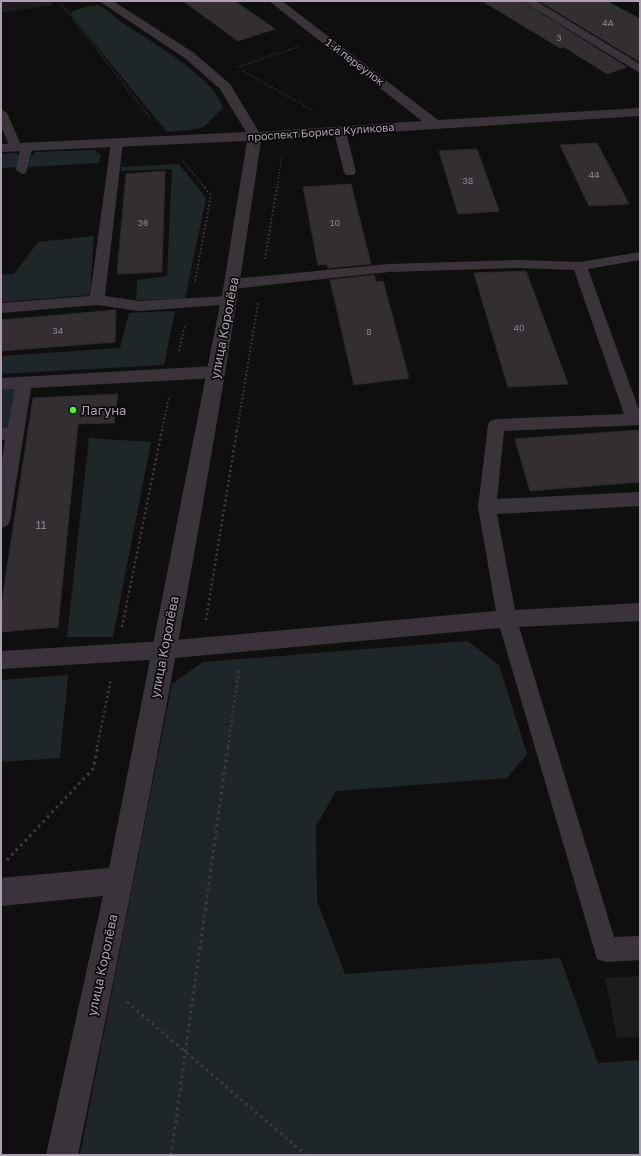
<svg xmlns="http://www.w3.org/2000/svg" width="641" height="1156" viewBox="0 0 641 1156" font-family="'Golos Text',sans-serif">
	<style>
		.built { fill: #1d1b1d }
		.green { fill: #1f2628 }
		.building { fill: #322e32; stroke: #2c292c }
		.lines { fill: none; stroke-linecap: round; stroke-linejoin: round }
		.path-far3 { stroke: #403a41; stroke-width: 1.5; stroke-dasharray: 1 2; stroke-linecap: butt }
		.path-far2 { stroke: #403a41; stroke-width: 2; stroke-dasharray: 1.5 2.5; stroke-linecap: butt }
		.path-far1 { stroke: #403a41; stroke-width: 2.5; stroke-dasharray: 2 3; stroke-linecap: butt }
		.path { stroke: #403a41; stroke-width: 3; stroke-dasharray: 2.5 4; stroke-linecap: butt }
		.lane { fill: #3a343a; fill-rule: evenodd }
		.street { fill: #3a343a; fill-rule: evenodd }
		.poi-dot { fill: #4ef720; stroke: #0b0a0b; stroke-width: 1.5 }
		.labels { text-anchor: middle; stroke-width: 3.5; stroke-linejoin: round; paint-order: stroke }
		.far-number-label { font-size: 9px; fill: #8f8392 }
		.far-street-label { font-size: 11px; fill: #ae9fb2; stroke: #0b0a0b }
		.number-label { font-size: 11px; fill: #8f8392 }
		.street-label { font-size: 13px; fill: #ae9fb2; stroke: #0b0a0b }
		.poi-label { font-size: 13px; fill: #ae9fb2; stroke: #0b0a0b; text-anchor: start }
	</style>
	<rect width="100%" height="100%" fill="#100f10"/>
	<path class="built" d="M17,1H51L52,5L1,13V3Z
		M640,976V1037L617,1038L605,978Z"/>
	<path class="green" d="M98,5C108,8 114,18 123,23C148,40 216,78 223,108L204,127L190,130L167,132L71,15L73,11L89,6Z
		M94,150L101,155L99,163L28,167L31,156L36,152Z
		M16,153L21,156L18,167L1,168V154Z
		M179,164L206,198L185,299L136,300L137,280L167,276L172,169L121,171V167Z
		M94,236L90,295L1,302V274H14L38,242Z
		M175,311L164,365L1,374V356L120,348L129,313Z
		M1,389H17L10,426L1,427Z
		M89,438L151,442L113,637H67Z
		M468,641L499,665L527,754L507,778L336,791L316,826L317,901L345,974L560,958L598,1063L640,1060V1155H80L172,684L203,662Z
		M68,675L60,758L1,762V680Z"/>
	<path class="building" d="M183,1H235L275,29L238,41Z
		M482,1H521L627,67L607,74L564,47L560,48Z
		M539,1H607L640,19V62Z
		M597,143L629,204L589,206L560,145Z
		M477,149L499,211L458,214L439,151Z
		M165,171L162,272L117,274L126,174Z
		M351,184L371,264L328,268L327,264L318,265L303,187Z
		M526,271L568,384L508,387L474,273Z
		M374,275L376,282L383,281L409,378L354,385L330,280Z
		M116,310L115,342L1,351V320Z
		M118,394L114,423L78,424L58,627L1,632V607L33,398Z
		M640,430V482L530,491L515,439Z"/>
	<g class="lines">
		<path class="path-far3" d="M59,1L151,119
			M237,67L300,46
			M243,71L314,111
			M183,161L205,188
			M277,188L282,155"/>
		<path class="path-far2" d="M265,259L277,187
			M195,281L211,195L204,187
			M179,351L185,325
			M162,431L169,397
			M237,431L258,303"/>
		<path class="path-far1" d="M206,620L237,430
			M122,627L162,430
			M97,747L111,679
			M228,747L239,669"/>
		<path class="path" d="M7,860L93,769L98,746
			M127,1002L306,1155
			M171,1155L228,746"/>
		<path class="lane" d="M1,109L7,113L21,145L27,142L33,146L26,173L22,174L16,170L20,150H12L10,147L1,126Z
			M340,128L346,132L356,172L354,175H346L344,172L334,132Z
			M117,138L123,142L105,296L139,301L229,296L234,298L236,301L234,304L139,311L97,305L1,313V303L90,296L111,142Z
			M640,252V260L588,269L640,413V425L504,431L497,499L640,492V506L497,514L515,610L640,603V621L519,627L614,937L640,936V960L606,962L597,959L500,628L164,659L1,669V651L164,641L496,611L478,507L488,425L490,421L496,419L624,414L574,270L519,268L389,272L232,289L227,287L225,284L227,281L232,279L389,264L519,260L580,262Z
			M216,366L222,368L224,372L222,376L216,378L31,388L10,521L7,526L1,528V467L5,440H1V428L8,427L15,389L1,390V378Z"/>
		<path class="street" d="M99,1H113L194,53L230,84L259,132L422,121L269,1H282L438,120L640,108V116L261,140C212,480 147,818 78,1155H46L103,896L1,906V878L109,868L224,284L247,141L1,152V144L246,132L220,89L186,59Z
			M522,1H536L640,64V73Z"/>
	</g>
	<circle class="poi-dot" cx="73" cy="410" r="4"/>
	<g class="labels">
		<g class="far-number-label">
			<text x="608" y="26">4А</text>
			<text x="559" y="41">3</text>
			<text x="594" y="178">44</text>
			<text x="468" y="184">38</text>
			<text x="143" y="226">36</text>
			<text x="335" y="226">10</text>
			<text x="519" y="331">40</text>
			<text x="58" y="334">34</text>
			<text x="369" y="335">8</text>
		</g>
		<g class="far-street-label">
			<text transform="translate(355 62) rotate(37)" y="4">1-й переулок</text>
			<text transform="translate(321 132) rotate(-4)" y="4">проспект Бориса Куликова</text>
		</g>
		<g class="number-label">
			<text x="41" y="529">11</text>
		</g>
		<g class="street-label">
			<text transform="translate(224 328) rotate(-79)" y="5">улица Королёва</text>
			<text transform="translate(164 647) rotate(-79)" y="5">улица Королёва</text>
			<text transform="translate(102 965) rotate(-78)" y="5">улица Королёва</text>
		</g>
		<g class="poi-label">
			<text x="81" y="415">Лагуна</text>
		</g>
	</g>
	<rect width="641" height="1156" fill="none" stroke="#ae9fb2" stroke-width="4"/>
</svg>
